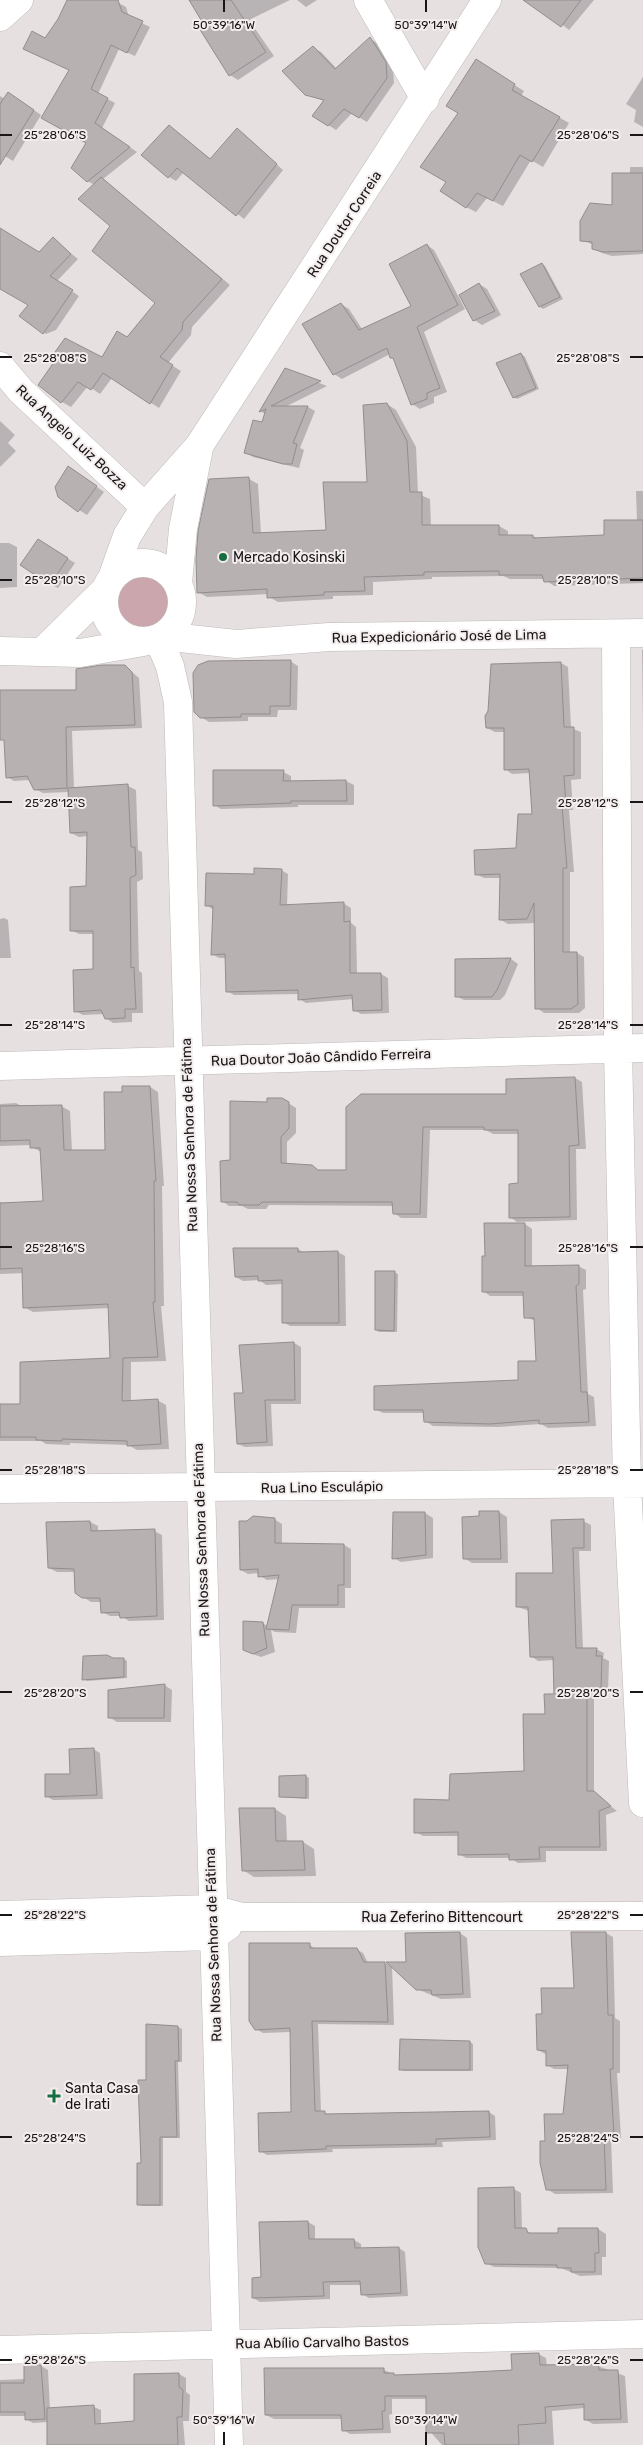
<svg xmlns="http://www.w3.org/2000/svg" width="643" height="2445" viewBox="0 0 643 2445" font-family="Rubik,sans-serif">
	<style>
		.green { fill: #cba6ad }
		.shadow { fill: #0003 }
		.building { fill: #b8b1b2; stroke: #938d8e }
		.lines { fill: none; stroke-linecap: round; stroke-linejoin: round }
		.minor-casing { stroke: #beb8b9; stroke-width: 29 }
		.minor { stroke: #fff; stroke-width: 28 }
		.ticks { fill: none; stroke: #181616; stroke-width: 2 }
		.poi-dot { fill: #156d40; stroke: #f4edee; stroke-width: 2 }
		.labels { text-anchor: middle; stroke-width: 4; stroke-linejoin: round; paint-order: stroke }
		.street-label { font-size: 14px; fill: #181616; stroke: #f4edee }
		.poi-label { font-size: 14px; fill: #181616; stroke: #f4edee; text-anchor: start }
		.ticks-label { font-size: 12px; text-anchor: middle; fill: #181616; stroke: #f4edee; stroke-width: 4; stroke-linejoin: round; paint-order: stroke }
	</style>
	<rect width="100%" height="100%" fill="#e7e0e1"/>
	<path class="green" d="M116 599a28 28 0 1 1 56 0a28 28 0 1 1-56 0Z"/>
	<path class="shadow" d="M69,0H113L126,7L129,17L150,27L135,56L119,49L98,94L115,103L102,128L137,152L103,179L230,285L192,327L191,335L168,363L181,371L159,408L112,378L100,394L88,386L71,407L62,402L56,362L102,358L128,338L156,303L111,226L95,185L87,181L88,143L71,70L45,39L59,20Z
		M191,0H290L249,20L274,56L238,80L230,75Z
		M297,0H317L306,7Z
		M531,0H594L569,30Z
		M370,39L377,43L393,67L394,83L367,122L352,113L336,130L314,116L324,101L305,94L313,48L321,52L337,69Z
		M486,67L524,91L521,96L569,123L543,167L531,160L503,206L487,198L476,212L466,207L447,182Z
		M643,77V127L634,122L636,110L626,104Z
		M9,93L41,115L13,161L0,153V96L5,99Z
		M169,126L212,160L238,130L283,170L244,219L184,172L176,181L169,177Z
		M630,167H643V254L612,256L602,253L594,249V245L582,240L613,206L630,174Z
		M0,238L40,253L53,239L78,259L57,281L79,296L56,330L46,334L38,329L30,304L0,287Z
		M427,245L434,250L465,309L424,332L447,392L434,397V403L420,409L412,404L395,359L390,354L342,379L334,374L341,304L349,309L362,329L412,307Z
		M542,264L545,266L563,299L543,309L540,307Z
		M479,284L487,289L501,315L482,325L474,320Z
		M521,354L525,357L539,389L517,399L514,397Z
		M285,369L327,386L285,407H308L315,411L300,448L304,450L299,468L253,457L246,452L263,424L266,414L261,412Z
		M387,404L396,410L416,447L418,494L430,499L431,526H499L508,531V536H533L538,539L606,536L637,521L636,491H643V583L554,586L544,579H510L503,576L432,577V579L373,582V595L333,596V599L278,602L269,597V594L207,597L198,592L249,479L258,484L261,534L327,532L368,483Z
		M0,421L15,435L8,443L16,451L0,467Z
		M76,472L104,492L87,515L59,497Z
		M0,543H9L17,547V587L0,588Z
		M46,545L75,563L58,588L50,584Z
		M643,649V730L642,650Z
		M290,661L298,666L297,710H278L277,717H248V721L209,722L201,717Z
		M561,663L568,667L571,728L581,732V779L571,780L573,810H569L574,872H570V953H577L584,957L585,1008L579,1013H544L537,1008L536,923L508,924L501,920V878H484L476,874L517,849L533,815L530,773L512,774L505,769V732H495L487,728Z
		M125,666L139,678L142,728L72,731L74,789L128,786L136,790L138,850L142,852L143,879L137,882L139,971L142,973L143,1013H132V1022L113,1023L106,1018L104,1014L83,1015L75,1011L94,970V934H79L71,930L87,887L88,836L79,837L71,833L69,792L43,793L35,789L30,780L14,781L7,777L6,741L1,739L0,734V692L77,691Z
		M283,772L291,776V782L346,781L354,785V805H298V807L221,809L214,805Z
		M281,870L288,874L287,906L343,903L351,908V923L356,927L357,974H381L388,978L389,1013L361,1014L354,1010V999L306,1003L299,999V994L234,995L227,991L226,958H219L212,954L214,910L206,905L255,875Z
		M4,918L8,920L11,958H0V919Z
		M511,959L518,964L505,995L500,1000H464L456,996V960Z
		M575,1078L582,1082L586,1149H576L577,1220L517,1222L510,1217L519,1185V1134H493L486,1130H430L427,1218H401L394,1213V1206L269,1205L266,1209H248L242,1206H229L222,1201L231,1162L268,1103L282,1099L296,1108V1133L287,1142V1165L320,1171H348L347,1108L508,1095Z
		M150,1087L158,1092L164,1186H162L164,1306H161L166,1361L131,1362V1402L157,1400L166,1405L169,1449L137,1450L128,1445L70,1443V1445L46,1444L41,1441H0V1406L21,1405L112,1359L109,1308L33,1312L24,1307V1273L0,1274V1202L5,1204L44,1203L41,1152L32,1147V1145L0,1146V1104L16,1103L23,1107L61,1106L70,1111L72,1151H106L123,1093Z
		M525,1224L532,1229V1267L578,1266L586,1270V1289L583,1290L588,1394L594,1397L596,1426L548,1428L541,1424L498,1427L433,1426L425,1421V1413H383L375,1409L520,1381L537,1362L536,1321L525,1317V1296H490L483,1291L486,1257Z
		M298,1249L304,1253L338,1252L345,1256L346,1326H290L283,1322V1284L266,1285L259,1280L243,1281L236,1277Z
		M394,1272L398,1274L397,1332H379L376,1330Z
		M294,1343L301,1347V1404H271L273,1446L245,1447L238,1444L244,1394L241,1346Z
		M480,1512H499L507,1517L508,1563H472L464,1558Z
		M425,1513L433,1518V1558L401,1562L393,1558Z
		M274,1519L282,1524V1545H344L351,1549V1588H345V1608H299L296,1633L275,1632L271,1630L275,1652L261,1657L253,1654L262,1623L268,1626L280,1579L267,1580L260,1576V1573L248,1574L241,1570Z
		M583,1521L591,1525V1551H579L583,1649H596L604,1653L603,1658L609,1661L608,1693L594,1692V1793L617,1811L606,1815L607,1851H546V1862L518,1863L510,1858H466L459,1854V1836H423L416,1832L450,1801L525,1772L555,1695L554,1660L538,1661L531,1656L529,1611L518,1607L554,1574Z
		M90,1522L98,1526V1532L154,1531L162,1535L164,1620L129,1621L121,1616H110L102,1612V1602H91L83,1597L75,1572H57L49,1568Z
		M124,1659L127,1661V1678L87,1681L84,1679L112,1660Z
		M164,1685L172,1690L171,1722H117L109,1717Z
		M93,1749L100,1753L103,1799L53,1800L46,1796L71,1775Z
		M306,1776L309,1778V1799L280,1797Z
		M275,1809L286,1816L287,1842H303L314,1849L316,1876L254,1877L243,1870Z
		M460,1933L467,1938L471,1998L441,1999L417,1989L407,1963Z
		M606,1933L613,1937L615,2018L620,2021V2073H617L621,2138H611L613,2193L555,2194L547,2189L546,2142L564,2115L568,2069H554L547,2065V2055L538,2050L543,2015L575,1989Z
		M309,1944L316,1950L356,1949L363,1953L368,1963H385L392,1966L394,2025L318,2024L321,2112L331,2115L489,2112L495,2116L496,2140L442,2142L443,2147L332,2149L333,2152L267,2155L260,2151L292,2113L291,2032L263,2033L256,2029Z
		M178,2027L182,2029V2062H178L180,2138H163V2206H142L139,2204L148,2081Z
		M470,2042L473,2044V2071H404L401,2069Z
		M514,2189L521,2193L522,2230L534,2234H559L598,2229L606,2234V2257H602V2275L580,2276L561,2268L494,2267L486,2263Z
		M308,2222L315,2226V2240H354L361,2244V2249L399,2248L405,2252L408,2296L369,2298L362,2294V2285H330V2299L260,2302L253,2298L263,2278Z
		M538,2354L546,2358L547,2367L598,2366L625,2376L628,2423L593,2424L586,2420L585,2408L552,2411L554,2445H442L427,2428V2399H392V2414L389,2415L391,2433L350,2434L343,2430L342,2419H274L266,2415L384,2370L397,2376L513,2371Z
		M41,2366L48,2370L50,2409L94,2407L101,2410V2425L135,2423V2376L179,2374L186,2378V2392L190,2395L189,2421H183L185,2445H48V2422L33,2423L26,2419V2416H0V2380L26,2379Z"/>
	<path class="building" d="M67,0H118L122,12L143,21L127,53L111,45L91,89L108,98L95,123L130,147L87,182L71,168L86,143L41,118L69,70L23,49L32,31L45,38L58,19Z
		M189,0H231L266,52L229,76L199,28L204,25Z
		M523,0H581L561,27Z
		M370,37L386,62L387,78L359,118L344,109L328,126L312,116L324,100L305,95L282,71L313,46L335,69Z
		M476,59L515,84L512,90L560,117L532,162L520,155L493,201L477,193L466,208L440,191L446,182L420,167L458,113L446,106Z
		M8,92L34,110L0,165V104Z
		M169,125L210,159L237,128L277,164L236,216L177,168L168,178L141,155Z
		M612,173H643V251L603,252L592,249V242L580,241V221L590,203L612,205Z
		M101,177L222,279L183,322L182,330L160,357L173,365L150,404L103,373L91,390L78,382L61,403L38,385L54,362L50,359L65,338L102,357L117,331L127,337L155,303L92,251L110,226L78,199Z
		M0,228L39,252L53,237L71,254L50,276L73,290L43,334L19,316L28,305L0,289Z
		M427,244L458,305L417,327L440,388L427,393V399L411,405L393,358H390L387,348L333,375L302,324L341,303L359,330L411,306L389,264Z
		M542,263L560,297L539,307L520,274Z
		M479,283L495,311L473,321L459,295Z
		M521,353L536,388L513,398L496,363Z
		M285,368L321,381L271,406H308L293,443L297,444L292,464H283L244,453L253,420L262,422L266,409L259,412Z
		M387,403L407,441L410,492H422V525H499V535H533V538L604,535V520H643V578L544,582L542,575H499V571L424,572V575L364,577L365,591L324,592V595L267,598V589L197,593L196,559L198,531L209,479L249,477L253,533L326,530L323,482H367L363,405Z
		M68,466L97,486L78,512L58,497L55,487Z
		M38,539L68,558L50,585L20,565Z
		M291,660L290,706H270V714H241V717L200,718L194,712L193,673L198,665L208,661Z
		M561,662L564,727H574V775L564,776L566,806H562L567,868H563V952H577L578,1004L571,1009H535L534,903L527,919L499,920L500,874L475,875L474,850L516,848L518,814H532L529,769L504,770V728H486L485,716L488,711L491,664Z
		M102,665H125L132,672L135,725L66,727L67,788L34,790L27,776L6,778L4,740H0V690H76V669Z
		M213,770H284L283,781L346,780L347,801H291V803L213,806Z
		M128,784L131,847H135L136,875L130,878L131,968L134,967L136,1009H125V1018L105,1019L101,1010L74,1012L73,970L93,969V931H70V887L86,886L87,832L70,833L68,788Z
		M254,868L282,869L280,905L344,902V922L350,921V973H381L382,1010L353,1011L352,995L298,1000V990L226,992L225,954L211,955L213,906H205L206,873L254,874Z
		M511,958L497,990L492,997H455V959Z
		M575,1077L579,1145L569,1146L570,1217L509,1218V1184L518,1183V1130H484V1127H423L420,1214H393L392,1202H262L259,1205H239L237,1202H221L220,1161L230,1160V1101L267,1102V1098H282L289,1102V1128L281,1137V1163L312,1165L318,1170H346V1107L361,1094H506V1079Z
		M122,1086H150L156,1181H154L155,1302H153L158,1357L123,1358L122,1401L158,1399L161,1444L127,1446V1441L62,1439V1441L36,1440V1437H0V1404H20V1362L110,1358L108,1304L23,1308L22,1268L0,1269V1203L43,1201L40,1148H30V1140L0,1141V1106L62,1105L64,1150H105L104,1092H122Z
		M484,1223H525V1266L579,1265V1284L576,1286L581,1392H587L589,1422L539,1424V1420L490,1424L424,1422L423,1410H374V1386L518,1380V1361H536L534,1318H524L523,1292H482V1256H485Z
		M233,1248H298V1252L338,1251L339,1323H282V1280L258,1281V1276L235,1277Z
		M375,1271H395L394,1331L375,1330Z
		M294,1342L295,1400H265L267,1442L237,1444L234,1393H243L239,1345Z
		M479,1511H499L501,1559H463L462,1517L479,1516Z
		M393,1512H425L426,1555L392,1559Z
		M253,1516L275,1518V1543L344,1544V1585H338V1605H292L289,1630L266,1629L279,1575L258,1577V1569L240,1570L239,1521H247Z
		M584,1519V1548H573L576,1648H597L596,1656H602L601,1689H587V1791H594L611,1806L599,1811L600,1847H539L540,1859L509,1860V1854L458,1855V1832L414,1833V1799L449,1800L450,1774L524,1771L523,1714H545L544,1694H554L553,1657H530L528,1607H516V1573H553L551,1520Z
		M90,1521L91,1531L155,1529L157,1616L120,1618L119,1612L101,1613L100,1598H82L75,1593L74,1569L48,1568L46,1522Z
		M243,1621L263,1622L267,1648L253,1654L243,1650Z
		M107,1655L113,1658H124V1677L82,1680L83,1656Z
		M165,1684L164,1718H108V1690Z
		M94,1748L97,1795L45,1797V1774H70L69,1749Z
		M306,1775V1798L279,1797V1776Z
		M239,1808H275L276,1841H303L305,1870L242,1871Z
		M460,1932L463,1994L432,1995L431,1990H416L386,1962H406L405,1933Z
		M571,1932H606L608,2015H613V2069H610L614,2134H604L606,2190H546L540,2163V2141H545L544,2114H563L568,2065L546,2066V2051L537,2050L536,2014H542L541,1988H574Z
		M249,1943H310V1948H357L364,1962H385L388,2022L312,2021L315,2111H325V2114L489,2111L490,2137L436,2139V2144L326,2146V2149L259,2152L258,2113L291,2112L290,2028L255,2030L249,2021Z
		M146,2024L178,2026L179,2061H175L177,2137H160V2205H137V2163H141L138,2080H146Z
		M400,2039L470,2041V2070H399Z
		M514,2187L515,2228H526L528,2233H558V2228H598L599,2253H595V2272H571V2268H557V2265L485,2264L478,2247V2188Z
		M308,2221L309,2239H354L355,2248L399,2247L401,2293L361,2295L360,2281L323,2282L324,2296L252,2298V2278L261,2277L259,2222Z
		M539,2353L540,2365L598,2364L599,2370H618L621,2419L584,2420V2404L545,2407L546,2423L518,2425L519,2445H445L444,2433H426V2396H385V2411H382L383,2429L342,2431L341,2415H265L264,2368H384V2373H394V2375L454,2373L512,2370L511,2354Z
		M24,2365H41L45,2419L25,2420V2412H0V2383H24Z
		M179,2373V2387L183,2390L182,2417H177L178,2445H47V2408L94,2405L95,2424L134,2421V2374Z"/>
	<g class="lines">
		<defs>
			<path id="minor" d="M368,0L425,99
				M0,17L19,0
				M0,366L21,391L145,507
				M104 602a39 39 0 1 1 78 0a39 39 0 1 1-78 0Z
				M112,578L127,536L145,507L199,446L487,0
				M178,583L183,529L199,448
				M616,634L618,1048L627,1484L643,1803
				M162,636L236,644L329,637L643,633
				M158,638L170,666L178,702L229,2445
				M0,651L80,653L143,642
				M42,652L106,589
				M0,1066L643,1048
				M0,1489L643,1483
				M0,1915L212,1909L242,1917L643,1916
				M0,1942L213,1936L228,1926
				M0,2350L643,2334"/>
		</defs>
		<use href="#minor" class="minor-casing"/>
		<use href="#minor" class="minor"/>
	</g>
	<path class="ticks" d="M224,0V12M426,0V12M0,135H12M630,135H643M0,357H12M630,357H643M0,580H12M630,580H643M0,802H12M630,802H643M0,1025H12M630,1025H643M0,1247H12M630,1247H643M0,1470H12M630,1470H643M0,1692H12M630,1692H643M0,1915H12M630,1915H643M0,2137H12M630,2137H643M0,2360H12M630,2360H643M224,2432V2445M426,2432V2445"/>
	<g class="poi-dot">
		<circle cx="223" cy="557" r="5"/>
		<path d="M51.5 2088.5h5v5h5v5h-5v5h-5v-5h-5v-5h5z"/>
	</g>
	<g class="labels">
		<g class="street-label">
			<text transform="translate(344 224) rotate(-57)" y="5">Rua Doutor Correia</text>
			<text transform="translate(72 437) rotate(43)" y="5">Rua Angelo Luiz Bozza</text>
			<text transform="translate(439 636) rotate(-1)" y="5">Rua Expedicionário José de Lima</text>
			<text transform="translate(321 1057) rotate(-2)" y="5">Rua Doutor João Cândido Ferreira</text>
			<text transform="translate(189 1135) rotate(-92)" y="5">Rua Nossa Senhora de Fátima</text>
			<text transform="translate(322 1487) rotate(-1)" y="5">Rua Lino Esculápio</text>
			<text transform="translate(201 1540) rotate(-92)" y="5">Rua Nossa Senhora de Fátima</text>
			<text x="442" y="1922">Rua Zeferino Bittencourt</text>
			<text transform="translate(213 1945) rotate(-92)" y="5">Rua Nossa Senhora de Fátima</text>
			<text transform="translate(322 2342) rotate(-1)" y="5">Rua Abílio Carvalho Bastos</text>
		</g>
		<g class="poi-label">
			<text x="233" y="562">Mercado Kosinski</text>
			<text x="65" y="2093">Santa Casa<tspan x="65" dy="16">de Irati</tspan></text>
		</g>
	</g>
	<g class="ticks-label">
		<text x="224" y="29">50°39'16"W</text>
		<text x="426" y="29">50°39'14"W</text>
		<text x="55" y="139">25°28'06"S</text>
		<text x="588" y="139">25°28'06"S</text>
		<text x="55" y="362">25°28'08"S</text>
		<text x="588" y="362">25°28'08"S</text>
		<text x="55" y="584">25°28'10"S</text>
		<text x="588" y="584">25°28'10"S</text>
		<text x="55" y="807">25°28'12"S</text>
		<text x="588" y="807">25°28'12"S</text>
		<text x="55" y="1029">25°28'14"S</text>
		<text x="588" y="1029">25°28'14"S</text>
		<text x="55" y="1252">25°28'16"S</text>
		<text x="588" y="1252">25°28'16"S</text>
		<text x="55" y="1474">25°28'18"S</text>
		<text x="588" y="1474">25°28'18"S</text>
		<text x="55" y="1697">25°28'20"S</text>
		<text x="588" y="1697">25°28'20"S</text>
		<text x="55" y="1919">25°28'22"S</text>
		<text x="588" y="1919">25°28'22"S</text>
		<text x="55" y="2142">25°28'24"S</text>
		<text x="588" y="2142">25°28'24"S</text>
		<text x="55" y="2364">25°28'26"S</text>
		<text x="588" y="2364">25°28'26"S</text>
		<text x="224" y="2424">50°39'16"W</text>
		<text x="426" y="2424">50°39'14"W</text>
	</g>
</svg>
